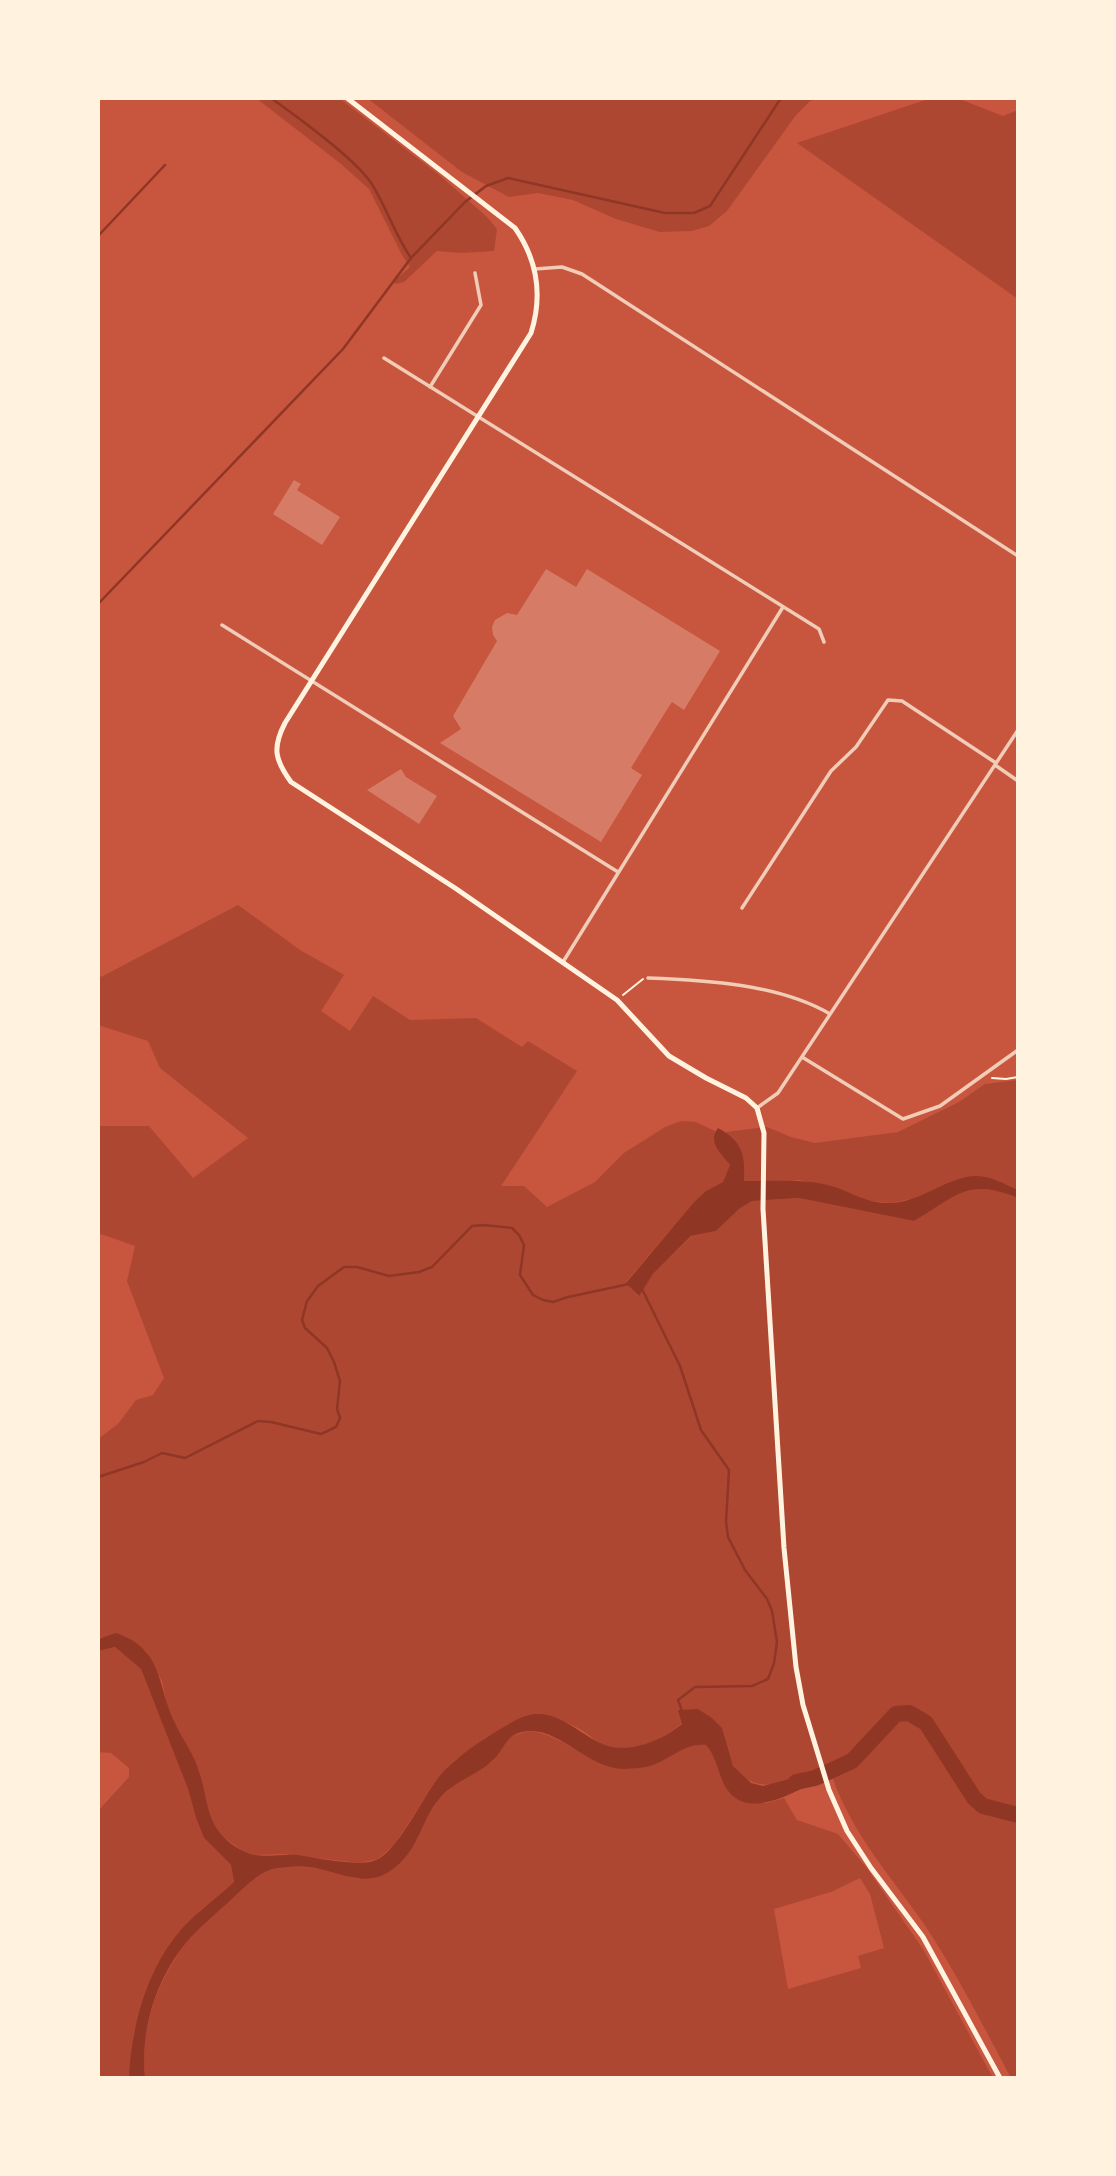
<svg xmlns="http://www.w3.org/2000/svg" width="1116" height="2176" viewBox="0 0 1116 2176" font-family="Arial,sans-serif">
	<style>
		.green { fill: #ae4732; fill-rule: evenodd }
		.water { fill: #8f3625 }
		.lines { fill: none; stroke-linecap: round; stroke-linejoin: round }
		.stream { stroke: #8f3625; stroke-width: 2.5 }
		.river { stroke: #8f3625; stroke-width: 16 }
		.building { fill: #d67c66 }
		.path { stroke: #fff3e0; stroke-width: 2 }
		.minor { stroke: #f1ccb7; stroke-width: 3.5 }
		.secondary { stroke: #fff3e0; stroke-width: 5 }
	</style>
	<rect width="100%" height="100%" fill="#c8553d"/>
	<path class="green" d="M256,98H339L438,174L486,216L497,229L494,251L461,253L437,251L404,282L396,284L393,282L410,267L402,255L369,189L341,164Z
		M367,98H821L810,101L796,115L727,211L709,226L692,231L660,232L616,219L573,200L538,193L509,197L462,172Z
		M931,98H957L1003,116L1018,110V299L797,143Z
		M238,905L300,950L344,975L321,1011L350,1031L373,996L410,1020L476,1018L522,1047L528,1041L577,1071L501,1186H524L547,1207L595,1182L624,1153L665,1127L681,1121L696,1122L715,1131L723,1156L730,1165L723,1182L706,1191L694,1202L626,1282L638,1296L653,1274L692,1236L716,1231L739,1209L752,1201L799,1198L914,1221C957,1196 967,1177 1018,1198V2078H1011C983,2026 957,1973 924,1924C888,1872 846,1827 828,1764C796,1781 747,1803 729,1757C718,1729 726,1727 698,1709C675,1731 644,1754 611,1747C598,1744 589,1734 578,1728C569,1723 558,1719 548,1715L486,1739L455,1760L440,1776L394,1845L378,1859L359,1863L283,1854L254,1855L244,1852L219,1834L211,1820L199,1770L175,1725L168,1709L162,1681L146,1651L102,1637L98,1639V1439L118,1424L136,1400L153,1395L164,1378L127,1281L135,1246L98,1233V1126H149L193,1178L248,1138L160,1068L148,1041L98,1025V973L101,977Z
		M1018,1080V1190L995,1181L950,1183L911,1199L891,1203L862,1200L834,1187L799,1180L744,1181L726,1132L767,1127L791,1137L815,1143L898,1132L959,1102L985,1084Z
		M115,1647L141,1669L188,1789L196,1818L204,1838L231,1865L234,1883L176,1936L134,2032L129,2078H98V1811L129,1777V1768L111,1753L98,1752V1651Z
		M529,1731C563,1734 585,1763 619,1768C656,1774 676,1742 706,1745L716,1760L722,1780L753,1803H767L784,1798L797,1820L838,1834L866,1867L923,1949L993,2078H145C140,2027 157,1980 189,1939C200,1926 215,1915 228,1903C241,1891 257,1873 275,1868C301,1862 333,1872 359,1879L425,1821L439,1799L453,1785L492,1762L510,1736ZM860,1878L870,1894L884,1948L858,1956L861,1968L788,1989L774,1909L831,1892Z"/>
	<path class="water" d="M718,1128C743,1142 745,1154 744,1181C774,1181 806,1178 835,1187C854,1194 869,1204 891,1203C921,1202 948,1176 977,1176C991,1176 1006,1185 1018,1190V1198C967,1177 957,1196 914,1221L799,1198L752,1201L739,1209L716,1231L691,1236L653,1274L639,1296L626,1283L694,1202L706,1191L723,1182L730,1165C721,1153 707,1142 718,1128Z
		M116,1633C163,1649 157,1684 174,1721C181,1737 192,1751 198,1768C211,1805 203,1831 245,1852C259,1859 281,1854 297,1855C313,1857 329,1861 345,1862C355,1863 366,1864 376,1860C398,1852 425,1792 443,1772C463,1751 491,1734 516,1720C554,1700 577,1736 608,1746C634,1753 663,1739 682,1724L678,1710L698,1709L712,1718L722,1728L733,1766L751,1783L763,1786L815,1772L818,1781C789,1794 741,1825 722,1780C717,1767 715,1756 706,1745C685,1743 672,1758 653,1765C645,1768 631,1769 622,1769C587,1767 561,1730 530,1731C504,1732 507,1748 491,1762C475,1776 454,1781 440,1798C419,1823 419,1852 390,1871C364,1889 336,1870 308,1867C299,1866 286,1867 277,1868C259,1871 243,1889 230,1901C217,1913 203,1924 191,1937C157,1975 140,2028 145,2078H129C131,2029 145,1976 175,1937C191,1916 215,1900 234,1882L231,1865L204,1838L196,1818L188,1789L141,1669L115,1647L98,1651V1639Z"/>
	<g class="lines">
		<path class="stream" d="M271,98C296,116 359,161 373,186C387,209 395,235 411,258
			M98,236L165,165
			M98,604L343,349L411,258L465,202L486,186L508,178L665,213H694L710,206L781,98
			M641,1287L680,1366L701,1430L729,1470L726,1522L728,1537L745,1570L767,1599L772,1611L777,1642L774,1663L768,1679L752,1686L695,1687L678,1700L682,1711
			M98,1477L144,1462L162,1453L185,1458L258,1421L271,1422L321,1434L336,1427L340,1418L337,1409L340,1381L334,1362L327,1348L305,1328L302,1320L307,1301L318,1286L344,1267H357L389,1276L419,1272L432,1267L472,1226L484,1225L512,1228L519,1235L524,1245L520,1275L533,1295L543,1300L553,1302L568,1297L629,1284"/>
		<path class="river" d="M796,1782L815,1778L852,1761L896,1714L909,1713L926,1723L974,1798L983,1806L1018,1815"/>
	</g>
	<path class="building" d="M294,480L301,484L297,490L340,517L322,545L273,514Z
		M546,569L576,587L587,569L720,651L684,710L672,702L666,711L631,768L642,775L601,842L440,743L461,729L453,716L497,641L493,635L492,627L495,620L507,613L517,615Z
		M401,769L406,777L437,796L419,824L367,790Z"/>
	<g class="lines">
		<path class="path" d="M623,995L643,979
			M992,1078L1006,1079L1018,1077"/>
		<path class="minor" d="M535,269L562,267L582,274L1018,556
			M384,358L819,629L824,642
			M430,387L481,305L475,273
			M222,625L618,872
			M995,765L1018,781
			M742,908L831,771L856,747L888,700L902,701L996,763
			M563,962L783,607
			M648,978C705,980 779,984 830,1014
			M802,1057L903,1119L940,1106L1018,1050
			M757,1108L778,1093L1018,730"/>
		<path class="secondary" d="M347,98L515,228C538,261 543,295 531,333L285,723C272,748 275,760 291,782L455,888L617,1000L669,1056L706,1078L746,1098L757,1108L764,1133L763,1209L784,1548L796,1667L803,1705L829,1790L847,1831L871,1868L923,1937L1000,2078"/>
	</g>
	<rect width="1116" height="2176" fill="none" stroke="#fff3e0" stroke-width="200"/>
</svg>
